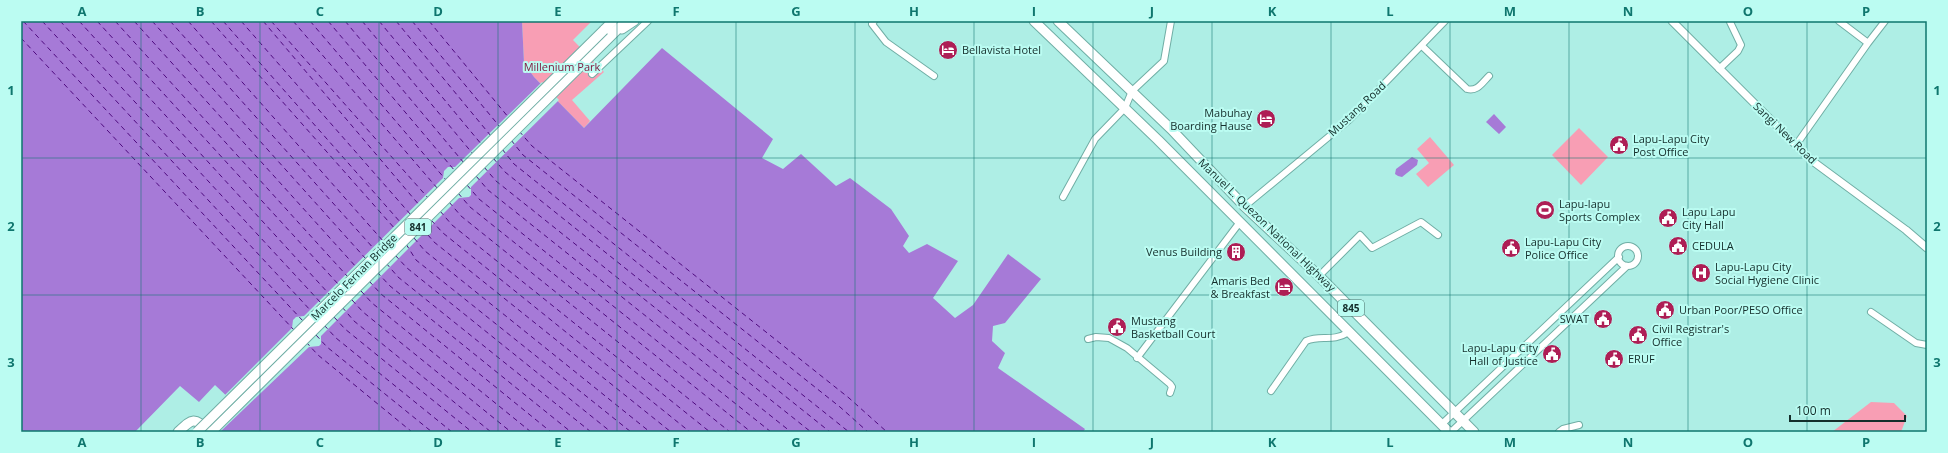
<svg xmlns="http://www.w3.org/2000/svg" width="1948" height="453" viewBox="0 0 1948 453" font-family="'Open Sans',sans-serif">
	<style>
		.green { fill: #f89eb4 }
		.water { fill: #a67ad7 }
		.pier { fill: #aeeee5 }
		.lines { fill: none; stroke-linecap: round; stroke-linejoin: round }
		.ferry { stroke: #4e097e; stroke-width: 1; stroke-dasharray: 5 4; stroke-linecap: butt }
		.minor-casing { stroke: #70aea5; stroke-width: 8 }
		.tertiary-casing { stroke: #70aea5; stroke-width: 9 }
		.primary-casing { stroke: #70aea5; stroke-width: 11 }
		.minor { stroke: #fff; stroke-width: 6 }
		.tertiary { stroke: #fff; stroke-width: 7 }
		.primary { stroke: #fff; stroke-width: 9 }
		.primary-bridge-casing { stroke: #70aea5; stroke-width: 11; stroke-linecap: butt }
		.primary-bridge { stroke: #fff; stroke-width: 9 }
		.grid { fill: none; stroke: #0f766e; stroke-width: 1; stroke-opacity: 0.55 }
		.labels { text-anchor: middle; stroke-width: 4; stroke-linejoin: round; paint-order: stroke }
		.shield { fill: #bbfcf2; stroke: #466c67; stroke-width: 1 }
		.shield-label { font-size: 10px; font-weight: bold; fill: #142e2b }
		.poi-label { font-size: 11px; fill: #142e2b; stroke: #bbfcf2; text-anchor: start }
		.park-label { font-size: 11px; fill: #801c40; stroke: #bbfcf2 }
		.street-label { font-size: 11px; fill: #142e2b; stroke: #bbfcf2 }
		.neatline { fill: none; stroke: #0f766e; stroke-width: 1.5 }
		.grid-label { font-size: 13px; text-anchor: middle; font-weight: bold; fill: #0f766e }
	</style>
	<rect width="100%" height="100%" fill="#aeeee5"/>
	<path class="green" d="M522,21H592L573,40L604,72L572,100L590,121L584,128L534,77L524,63Z
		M1579,128L1608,157L1581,185L1552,155Z
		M1430,137L1454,165L1428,187L1416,174L1429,163L1417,149Z
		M1871,402L1894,403L1907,416L1901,432H1832Z"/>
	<path class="water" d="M21,21H522L524,63L534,77L584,128L662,48L773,139L762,158L783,169L801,154L836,186L850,178L891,209L909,236L903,246L909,253L927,244L958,261L933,298L955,318L973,305L1008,254L1041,279L1005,323L993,326L992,341L1005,353L998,368L1085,429L1083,432H223L212,423L233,402L215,385L199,402L180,386L135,432H21Z
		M1494,114L1506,127L1499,134L1486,122Z
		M1412,157L1418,160L1417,165L1402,177L1398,176L1395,174L1396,169Z"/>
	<path class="pier" d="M542,82L559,100L471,187V195L469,197L459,198L321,336V344L319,346L309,347L220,432L210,424L230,402L224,396L292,328L293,320L296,317L304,316L443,178L444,171L448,167H455Z"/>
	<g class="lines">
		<path class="ferry" d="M23,21L303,321
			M42,21L312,312
			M60,21L321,303
			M79,21L330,295
			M97,21L339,285
			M115,21L348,277
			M134,21L357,268
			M152,21L366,259
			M170,21L375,250
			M188,21L384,242
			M211,21L396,230
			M223,21L401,223
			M241,21L411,215
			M263,21L420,206
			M271,21L429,199
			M293,21L438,189
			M310,21L446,180
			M328,21L455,171
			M345,21L464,163
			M362,21L473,154
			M379,21L482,145
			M396,21L491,136
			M412,21L500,127
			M429,21L509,118
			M21,38L294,330
			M519,131L532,146L849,398L887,432
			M511,140L523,155L840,407L868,432
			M502,149L514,164L849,432
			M493,158L505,172L830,432
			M484,167L496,181L811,432
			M476,176L488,190L791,432
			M467,185L479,199L771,432
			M458,193L470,207L751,432
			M449,202L461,216L730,432
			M440,211L452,225L710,432
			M431,220L443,233L690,432
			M422,228L434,242L671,432
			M414,238L425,251L650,432
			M406,244L416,260L631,432
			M395,255L407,268L611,432
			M386,263L398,277L591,432
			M377,272L390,286L571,432
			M369,281L381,294L551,432
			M361,291L372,303L531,432
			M352,300L363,312L511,432
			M342,307L354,321L491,432
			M334,317L345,329L472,432
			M324,325L336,338L452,432
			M316,335L327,347L432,432
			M306,342L318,355L412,432"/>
		<defs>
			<path id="minor" d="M874,21L872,24L886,42L934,76
				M1839,21L1868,43
				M1422,46L1467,89C1477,92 1482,83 1489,76
				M1719,69L1738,51L1741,45L1730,22
				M592,74L648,21
				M1796,145L1868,43L1885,21
				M1063,197L1095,139L1125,108L1132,91L1164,61L1171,21
				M1245,206L1349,120L1445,21
				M1618 256a10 10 0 1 1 20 0a10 10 0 1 1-20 0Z
				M1319,276L1360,235L1372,248L1421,222L1438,235
				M1871,312L1916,343L1927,345
				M1088,339L1096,337L1109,338L1127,348L1170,384L1172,387L1170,393
				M1137,358L1240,222
				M1271,391L1306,341C1322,334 1331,343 1349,332
				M1442,424L1619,257
				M1451,432L1627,266
				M1559,432L1563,429L1579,425"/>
			<path id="tertiary" d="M1672,21L1811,160L1906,230L1927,248"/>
			<path id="primary" d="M1034,21L1158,140L1449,432
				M1058,21L1171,129L1244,206L1319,276L1474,432
				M622,29L634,21
				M604,30L613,21
				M178,432C192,419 194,416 208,431
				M211,432L626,21"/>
		</defs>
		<use href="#minor" class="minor-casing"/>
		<use href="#tertiary" class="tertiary-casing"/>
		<use href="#primary" class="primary-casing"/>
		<use href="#minor" class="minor"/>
		<use href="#tertiary" class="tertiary"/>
		<use href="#primary" class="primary"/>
		<defs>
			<path id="primary-bridge" d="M197,432L604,30"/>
		</defs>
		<use href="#primary-bridge" class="primary-bridge-casing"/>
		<use href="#primary-bridge" class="primary-bridge"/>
	</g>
	<path class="grid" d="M141,21V432M260,21V432M379,21V432M498,21V432M617,21V432M736,21V432M855,21V432M974,21V432M1093,21V432M1212,21V432M1331,21V432M1450,21V432M1569,21V432M1688,21V432M1807,21V432M21,158H1927M21,295H1927"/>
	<defs>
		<symbol id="hotel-disc" viewBox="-11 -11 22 22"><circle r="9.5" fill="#ae1e55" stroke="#bbfcf2"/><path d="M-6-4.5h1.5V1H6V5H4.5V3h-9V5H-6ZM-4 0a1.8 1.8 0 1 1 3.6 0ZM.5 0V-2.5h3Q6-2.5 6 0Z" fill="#fff"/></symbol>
		<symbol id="civic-disc" viewBox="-11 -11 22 22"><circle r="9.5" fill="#ae1e55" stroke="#bbfcf2"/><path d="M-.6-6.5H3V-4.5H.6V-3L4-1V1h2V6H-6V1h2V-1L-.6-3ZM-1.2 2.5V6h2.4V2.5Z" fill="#fff"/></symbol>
		<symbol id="stadium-disc" viewBox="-11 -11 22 22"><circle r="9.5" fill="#ae1e55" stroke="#bbfcf2"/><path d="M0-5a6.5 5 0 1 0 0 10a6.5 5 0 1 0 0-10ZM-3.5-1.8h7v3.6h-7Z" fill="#fff"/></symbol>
		<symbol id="building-disc" viewBox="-11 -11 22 22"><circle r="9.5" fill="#ae1e55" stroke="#bbfcf2"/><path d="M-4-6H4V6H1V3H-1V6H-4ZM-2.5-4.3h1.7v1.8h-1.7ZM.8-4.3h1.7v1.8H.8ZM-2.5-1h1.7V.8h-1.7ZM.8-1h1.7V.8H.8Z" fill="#fff"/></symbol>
		<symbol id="hospital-disc" viewBox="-11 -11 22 22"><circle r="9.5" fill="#ae1e55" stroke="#bbfcf2"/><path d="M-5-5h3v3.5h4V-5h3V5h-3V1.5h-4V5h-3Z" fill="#fff"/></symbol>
	</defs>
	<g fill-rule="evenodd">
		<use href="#hotel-disc" x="937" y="39" width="22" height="22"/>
		<use href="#hotel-disc" x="1255" y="108" width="22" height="22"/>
		<use href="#civic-disc" x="1608" y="134" width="22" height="22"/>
		<use href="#stadium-disc" x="1534" y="199" width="22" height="22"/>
		<use href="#civic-disc" x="1657" y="207" width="22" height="22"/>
		<use href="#civic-disc" x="1667" y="235" width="22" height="22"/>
		<use href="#civic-disc" x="1500" y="237" width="22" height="22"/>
		<use href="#building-disc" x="1225" y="241" width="22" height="22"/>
		<use href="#hospital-disc" x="1690" y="262" width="22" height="22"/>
		<use href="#hotel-disc" x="1273" y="276" width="22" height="22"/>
		<use href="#civic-disc" x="1654" y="299" width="22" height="22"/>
		<use href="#civic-disc" x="1592" y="308" width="22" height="22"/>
		<use href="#civic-disc" x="1106" y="316" width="22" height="22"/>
		<use href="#civic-disc" x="1627" y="324" width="22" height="22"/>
		<use href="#civic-disc" x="1541" y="343" width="22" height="22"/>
		<use href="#civic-disc" x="1603" y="348" width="22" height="22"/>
	</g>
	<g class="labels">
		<g class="shield">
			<rect x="405" y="219" width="26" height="16" rx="3"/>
			<rect x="1338" y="300" width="26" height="16" rx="3"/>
		</g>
		<g class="shield-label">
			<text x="418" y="231">841</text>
			<text x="1351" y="312">845</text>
		</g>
		<g class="poi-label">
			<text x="962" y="54">Bellavista Hotel</text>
			<text x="1252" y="117" text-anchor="end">Mabuhay<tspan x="1252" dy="13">Boarding Hause</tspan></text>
			<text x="1633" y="143">Lapu-Lapu City<tspan x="1633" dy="13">Post Office</tspan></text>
			<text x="1559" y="208">Lapu-lapu<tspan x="1559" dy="13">Sports Complex</tspan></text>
			<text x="1682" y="216">Lapu Lapu<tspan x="1682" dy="13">City Hall</tspan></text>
			<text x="1525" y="246">Lapu-Lapu City<tspan x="1525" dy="13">Police Office</tspan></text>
			<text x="1692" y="250">CEDULA</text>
			<text x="1222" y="256" text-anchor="end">Venus Building</text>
			<text x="1715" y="271">Lapu-Lapu City<tspan x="1715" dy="13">Social Hygiene Clinic</tspan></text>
			<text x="1270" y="285" text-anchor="end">Amaris Bed<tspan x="1270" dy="13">&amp; Breakfast</tspan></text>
			<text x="1679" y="314">Urban Poor/PESO Office</text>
			<text x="1589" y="323" text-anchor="end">SWAT</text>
			<text x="1131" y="325">Mustang<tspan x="1131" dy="13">Basketball Court</tspan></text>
			<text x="1652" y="333">Civil Registrar's<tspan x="1652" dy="13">Office</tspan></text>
			<text x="1538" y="352" text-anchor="end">Lapu-Lapu City<tspan x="1538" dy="13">Hall of Justice</tspan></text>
			<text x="1628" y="363">ERUF</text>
		</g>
		<g class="park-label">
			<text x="562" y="71">Millenium Park</text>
		</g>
		<g class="street-label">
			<text transform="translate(1357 109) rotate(-43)" y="4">Mustang Road</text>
			<text transform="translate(1785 133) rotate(44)" y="4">Sangi New Road</text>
			<text transform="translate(1267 225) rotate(44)" y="4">Manuel L. Quezon National Highway</text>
			<text transform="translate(354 277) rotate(-45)" y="4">Marcelo Fernan Bridge</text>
		</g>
	</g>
	<rect width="1948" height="453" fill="none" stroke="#bbfcf2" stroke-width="44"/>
	<path d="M1790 415v6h115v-6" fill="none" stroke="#142e2b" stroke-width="2"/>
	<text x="1796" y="415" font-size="12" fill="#142e2b" stroke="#bbfcf2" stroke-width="3" paint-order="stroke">100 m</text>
	<rect x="22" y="22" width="1904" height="409" class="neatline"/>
	<g class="grid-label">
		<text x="82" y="16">A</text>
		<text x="200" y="16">B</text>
		<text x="320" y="16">C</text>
		<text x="438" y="16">D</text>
		<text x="558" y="16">E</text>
		<text x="676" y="16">F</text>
		<text x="796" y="16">G</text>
		<text x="914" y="16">H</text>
		<text x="1034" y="16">I</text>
		<text x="1152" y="16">J</text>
		<text x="1272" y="16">K</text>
		<text x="1390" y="16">L</text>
		<text x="1510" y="16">M</text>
		<text x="1628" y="16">N</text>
		<text x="1748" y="16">O</text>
		<text x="1866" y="16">P</text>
		<text x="11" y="95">1</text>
		<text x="1937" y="95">1</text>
		<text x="11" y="231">2</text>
		<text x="1937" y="231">2</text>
		<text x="11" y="367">3</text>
		<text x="1937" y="367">3</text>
		<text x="82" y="447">A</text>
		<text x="200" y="447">B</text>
		<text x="320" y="447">C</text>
		<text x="438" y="447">D</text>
		<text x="558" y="447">E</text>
		<text x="676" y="447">F</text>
		<text x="796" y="447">G</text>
		<text x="914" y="447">H</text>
		<text x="1034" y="447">I</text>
		<text x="1152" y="447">J</text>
		<text x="1272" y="447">K</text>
		<text x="1390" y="447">L</text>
		<text x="1510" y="447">M</text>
		<text x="1628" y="447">N</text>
		<text x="1748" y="447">O</text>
		<text x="1866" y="447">P</text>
	</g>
</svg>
